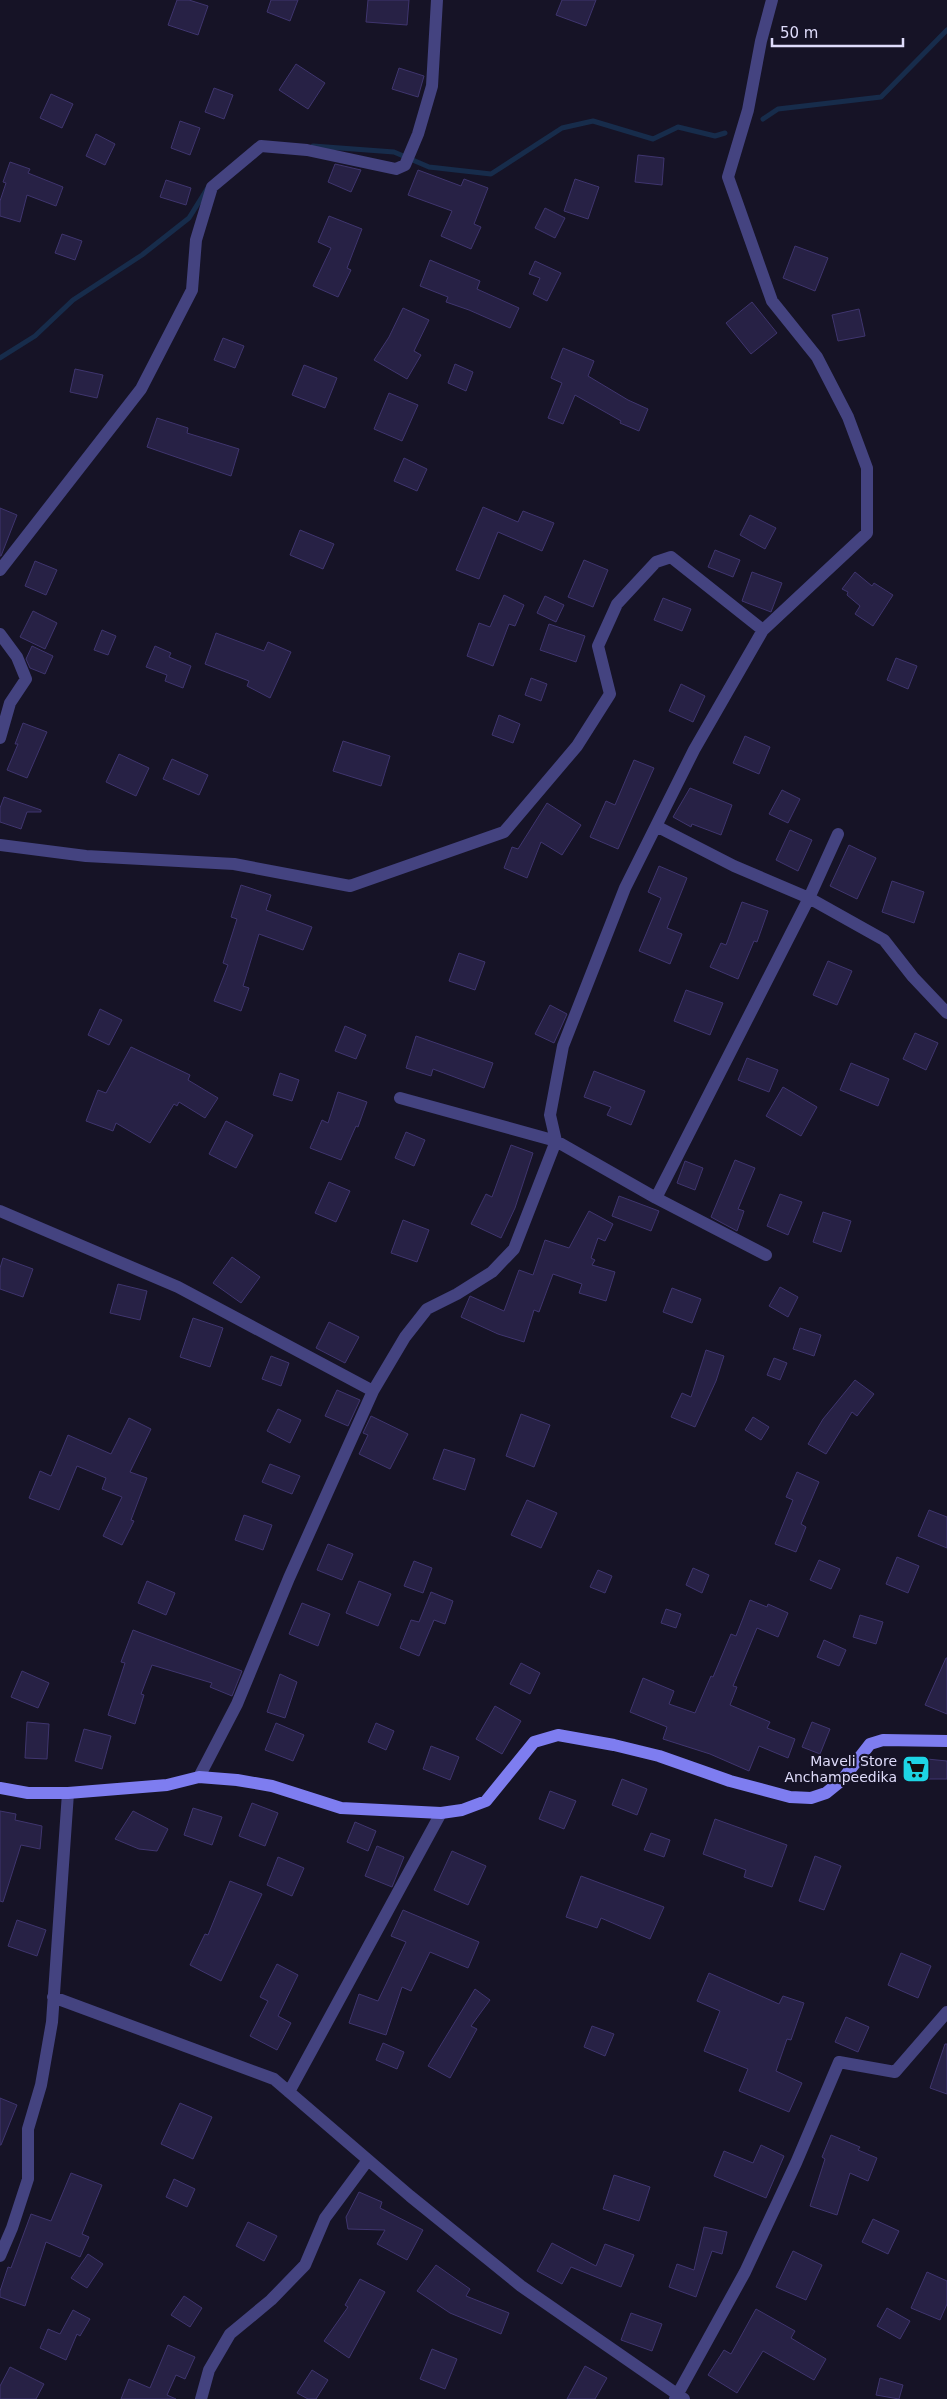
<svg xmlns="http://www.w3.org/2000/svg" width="947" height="2399" viewBox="0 0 947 2399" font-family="'DejaVu Sans',sans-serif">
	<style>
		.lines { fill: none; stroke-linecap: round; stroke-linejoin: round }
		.stream { stroke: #172c4b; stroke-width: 5 }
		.building { fill: #272145; stroke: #3f356e }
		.street { stroke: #444380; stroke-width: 12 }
		.secondary { stroke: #7e7df0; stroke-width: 12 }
		.labels { text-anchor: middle; stroke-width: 4.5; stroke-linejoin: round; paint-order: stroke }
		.poi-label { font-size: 14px; fill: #dfdcfb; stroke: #161326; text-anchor: end }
	</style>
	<rect width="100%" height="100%" fill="#161326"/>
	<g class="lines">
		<path class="stream" d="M763,119L778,109L881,97L947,30
			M313,146L394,152L429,167L491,174L562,128L593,121L653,139L678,127L715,136L725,133
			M0,358L35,336L73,300L142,255L189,218L207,189"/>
	</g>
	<path class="building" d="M177,0H189L208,6L198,35L168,25Z
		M271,0H298L290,21L267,12Z
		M368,0H409L407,25L366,22Z
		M562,0H596L586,26L556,15Z
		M296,64L325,83L308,109L279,90Z
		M399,68L424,76L418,97L392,89Z
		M214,88L233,95L224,119L205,112Z
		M51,94L73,104L62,128L40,118Z
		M180,121L200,128L190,155L171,148Z
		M96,134L115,144L105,165L86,156Z
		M638,155L664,158L662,185L635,182Z
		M10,162L30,169L28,173L63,187L56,206L27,195L20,222L0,216V201L6,183L3,182Z
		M335,164L361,170L351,192L328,182Z
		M418,170L461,186L464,179L488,188L474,224L481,227L471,249L441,236L452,211L408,195Z
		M575,179L599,187L588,219L564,211Z
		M166,180L191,188L186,205L160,197Z
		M545,208L565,218L555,238L535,228Z
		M329,216L362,229L347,268L351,270L338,297L313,286L331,248L318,242Z
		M62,234L82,241L75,260L55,253Z
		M795,246L828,258L815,291L783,278Z
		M430,260L480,281L477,289L519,308L510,328L469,310L446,302L448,297L420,286Z
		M535,261L561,273L547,301L533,294L540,278L529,274Z
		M752,302L777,333L751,354L726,323Z
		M403,308L429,320L414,351L421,355L407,379L374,360L389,337Z
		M859,309L865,336L838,341L832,315Z
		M223,338L244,346L235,368L214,360Z
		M563,348L594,361L588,376L628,400L648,409L639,431L620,423L621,421L575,395L563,424L548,418L562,383L551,378Z
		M455,364L473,372L466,391L448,383Z
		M304,365L337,378L325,408L292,395Z
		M75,369L103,375L97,398L70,392Z
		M389,393L418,405L402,441L374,429Z
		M157,418L188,428L187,433L239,449L231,476L147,447Z
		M404,458L427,469L417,491L394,481Z
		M483,507L518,522L523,511L554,523L542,551L498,532L479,579L456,570Z
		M0,508L17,515L1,556H0Z
		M750,515L776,528L765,549L740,535Z
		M300,530L334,544L323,569L290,555Z
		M715,550L740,560L733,577L708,567Z
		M584,560L608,570L593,607L568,597Z
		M35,561L57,570L46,595L25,586Z
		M752,572L782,583L771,612L742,601Z
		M855,572L872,586L874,583L893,595L873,626L855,614L860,606L847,595L848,592L842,589Z
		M504,595L524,605L515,626L509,624L493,666L467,656L479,623L490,627Z
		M545,596L564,605L556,622L537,613Z
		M663,598L691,609L682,631L654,620Z
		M33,611L57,623L45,649L20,637Z
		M549,624L585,636L576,662L540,650Z
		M102,630L116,636L108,655L94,650Z
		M216,633L264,651L268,642L291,652L270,698L247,686L249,681L205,664Z
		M32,646L53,656L45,674L30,668L26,659Z
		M155,646L171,653L169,657L191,666L183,688L165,681L167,675L146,667Z
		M896,658L917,666L908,689L887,680Z
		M531,678L547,684L541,701L525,695Z
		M681,684L705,696L693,722L669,711Z
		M499,715L520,724L513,743L492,735Z
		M23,723L47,732L27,778L7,770L18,744H15Z
		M745,736L770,747L759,774L733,763Z
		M343,741L390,756L381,786L333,771Z
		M119,754L149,768L136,796L106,782Z
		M172,759L208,775L199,795L163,779Z
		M634,760L654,768L618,849L590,837L606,801L615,805Z
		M690,788L732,805L721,835L692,824L691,827L673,817Z
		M782,790L800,799L788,823L769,814Z
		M4,797L41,810V812H27L21,829L0,822V808Z
		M547,803L581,825L562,855L541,842L527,878L504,868L512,847L518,849Z
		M790,830L812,840L798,871L776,860Z
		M849,845L876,858L857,899L830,886Z
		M659,866L687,878L667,928L682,934L670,964L639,951L661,898L648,892Z
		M892,881L924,892L914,923L882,912Z
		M241,885L271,895L266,910L312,927L303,950L259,934L243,986L249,988L241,1011L214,1001L228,965L223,963L237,919L231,917Z
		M742,902L768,911L757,942L754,941L738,979L710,967L721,943L726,945Z
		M459,953L485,962L475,990L449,981Z
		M828,961L852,971L837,1005L813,995Z
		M686,990L723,1003L710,1035L674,1021Z
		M550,1005L567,1014L554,1043L535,1034Z
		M100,1009L122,1020L109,1045L88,1035Z
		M345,1026L366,1035L356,1059L335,1051Z
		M915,1033L938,1043L926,1070L903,1059Z
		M416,1036L493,1063L484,1088L433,1069L431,1076L406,1068Z
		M131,1047L190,1075L188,1080L218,1098L205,1118L179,1102L177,1106L174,1104L150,1143L116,1123L113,1131L86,1121L98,1090L106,1093Z
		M747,1058L778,1070L769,1092L738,1080Z
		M851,1063L889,1079L878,1106L840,1090Z
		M594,1071L645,1091L631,1125L607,1115L611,1107L584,1097Z
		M280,1073L299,1080L292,1101L273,1095Z
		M783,1087L817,1107L801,1136L766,1116Z
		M338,1092L367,1102L358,1127L356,1126L341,1160L310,1148L322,1120L328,1123Z
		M226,1121L253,1135L236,1168L209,1154Z
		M406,1132L425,1140L414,1166L395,1158Z
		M511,1145L533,1153L515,1208L501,1238L471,1224L486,1194L492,1197Z
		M735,1160L755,1168L738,1209L744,1211L737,1231L711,1217Z
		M685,1161L703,1168L695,1190L677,1183Z
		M329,1182L350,1191L336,1222L315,1213Z
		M780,1194L802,1202L788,1235L767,1226Z
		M619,1196L659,1211L651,1231L612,1216Z
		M589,1211L613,1224L605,1241L598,1238L591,1258L595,1260L592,1265L615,1272L606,1301L579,1293L582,1284L553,1274L539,1312L534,1310L524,1342L498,1334L461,1317L470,1296L504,1311L519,1270L533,1275L545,1240L569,1248Z
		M823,1212L851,1221L841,1252L813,1242Z
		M403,1220L429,1230L417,1262L391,1253Z
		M232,1257L260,1277L241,1303L213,1283Z
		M3,1258L33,1269L23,1297L0,1289V1268Z
		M118,1284L147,1291L140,1320L110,1313Z
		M780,1287L798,1297L788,1317L769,1306Z
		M672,1288L701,1299L692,1323L663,1312Z
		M193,1318L223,1328L210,1367L180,1357Z
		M329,1322L359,1337L345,1363L316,1348Z
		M800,1328L821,1335L814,1356L793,1349Z
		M706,1350L724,1356L716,1381L695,1427L671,1417L682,1393L691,1397Z
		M271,1356L289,1363L281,1386L262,1379Z
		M774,1358L787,1363L780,1380L767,1375Z
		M855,1380L874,1394L857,1416L852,1412L826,1454L808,1444L823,1419Z
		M337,1390L360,1400L348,1426L325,1416Z
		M278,1409L301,1420L290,1443L267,1431Z
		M521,1414L550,1425L534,1467L506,1456Z
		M371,1416L408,1434L390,1469L359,1454L368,1435L363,1433Z
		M753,1417L769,1427L761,1440L745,1430Z
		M129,1418L151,1429L130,1472L147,1478L131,1520L134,1521L122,1545L103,1536L122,1497L102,1489L106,1478L77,1466L59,1510L29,1498L40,1471L51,1476L68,1435L111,1454Z
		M444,1449L475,1459L465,1490L433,1479Z
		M270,1464L300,1476L292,1494L262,1482Z
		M797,1472L819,1482L801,1524L806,1527L796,1552L775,1544L793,1500L786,1497Z
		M527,1500L557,1513L541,1548L511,1535Z
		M929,1510L947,1517V1548L918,1536Z
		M244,1515L272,1525L263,1550L235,1540Z
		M328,1544L353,1554L342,1580L317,1570Z
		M897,1557L919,1566L908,1593L886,1584Z
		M819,1560L840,1569L831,1589L810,1580Z
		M414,1561L432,1568L423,1593L404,1586Z
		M693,1568L709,1575L702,1593L686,1585Z
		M598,1570L612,1576L605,1593L590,1587Z
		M147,1581L175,1593L166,1615L138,1603Z
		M359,1581L391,1594L378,1626L346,1613Z
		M431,1592L453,1601L445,1624L434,1620L419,1656L400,1648L411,1620L419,1622Z
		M750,1600L767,1607L768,1604L788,1613L778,1637L757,1628L733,1686L737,1687L730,1705L770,1722L767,1728L795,1739L788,1758L759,1746L749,1771L710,1754L663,1739L667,1727L630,1712L643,1678L674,1691L669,1704L695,1713L711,1676L713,1677L731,1634L736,1636Z
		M302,1603L330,1614L318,1646L289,1634Z
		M666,1609L681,1614L676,1628L661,1623Z
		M860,1615L883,1622L876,1644L853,1637Z
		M133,1630L242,1671L232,1696L210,1687L212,1683L152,1665L141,1694L144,1695L135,1724L108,1715L125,1663L121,1662Z
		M824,1640L846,1650L839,1666L817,1657Z
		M946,1658H947V1714L925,1705Z
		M521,1663L540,1673L530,1694L510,1684Z
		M22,1671L49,1683L38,1708L11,1697Z
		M280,1674L297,1682L285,1718L267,1712Z
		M495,1706L521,1721L502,1754L476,1739Z
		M27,1722L49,1724L47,1759L25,1758Z
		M812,1722L830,1729L820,1754L802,1747Z
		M276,1723L304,1735L293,1761L265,1750Z
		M376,1723L394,1731L386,1750L368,1742Z
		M84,1729L111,1736L102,1769L75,1761Z
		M431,1746L459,1757L450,1780L423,1769Z
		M907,1757L947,1761V1779H904Z
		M622,1779L647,1789L637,1815L612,1805Z
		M550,1791L576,1801L564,1829L539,1819Z
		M252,1803L278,1813L265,1846L239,1836Z
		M193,1808L222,1817L212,1845L184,1835Z
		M0,1811L16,1814L15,1820L42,1826L40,1849L21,1845L3,1902L0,1901Z
		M133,1811L168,1829L157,1851L139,1849L115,1839Z
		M715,1819L787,1845L772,1887L744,1877L746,1870L703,1854Z
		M355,1822L376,1831L368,1851L347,1842Z
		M651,1833L670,1840L664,1857L644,1850Z
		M377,1846L404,1857L392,1887L365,1876Z
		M452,1851L486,1866L468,1905L434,1890Z
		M815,1856L841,1866L824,1910L799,1901Z
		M278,1857L304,1868L292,1896L267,1885Z
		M581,1876L664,1907L650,1939L601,1918L597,1928L566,1917Z
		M230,1881L262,1894L221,1981L190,1965L205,1934L208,1935Z
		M403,1910L479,1942L468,1968L430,1952L411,1991L402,1987L386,2035L349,2023L359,1994L378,2001L406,1942L391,1936Z
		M17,1920L46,1930L37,1956L8,1946Z
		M901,1953L931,1966L918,1998L888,1985Z
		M277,1964L298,1975L278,2016L291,2023L277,2050L250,2036L268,2001L260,1997Z
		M709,1973L779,2004L783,1996L804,2003L791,2040L787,2039L776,2071L802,2083L789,2112L739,2091L748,2069L704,2051L720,2011L697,2001Z
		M475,1989L490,2000L471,2026L477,2029L450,2078L428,2066Z
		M846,2017L869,2027L858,2052L835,2042Z
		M592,2026L614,2034L605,2056L584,2047Z
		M383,2043L404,2052L397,2069L376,2060Z
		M945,2044H947V2094L930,2088Z
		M0,2098L17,2105L1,2145H0Z
		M180,2103L212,2117L193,2159L161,2144Z
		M831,2135L860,2147L858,2150L877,2158L868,2181L850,2173L837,2215L810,2206L825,2159L822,2157Z
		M761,2145L784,2156L766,2198L714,2176L724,2151L753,2163Z
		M71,2173L102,2185L82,2234L89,2237L80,2257L46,2242L25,2306L0,2297V2291L8,2267L11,2268L31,2214L51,2221Z
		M614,2175L650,2187L639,2221L603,2209Z
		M174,2179L195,2189L187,2207L166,2197Z
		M359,2192L382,2202L380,2208L423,2230L407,2260L377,2244L385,2230L348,2229L346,2217Z
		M873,2219L899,2231L888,2254L862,2242Z
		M248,2222L277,2236L264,2261L236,2246Z
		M704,2227L727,2232L722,2254L712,2251L696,2297L669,2287L677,2264L694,2270Z
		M552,2243L596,2266L605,2244L634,2255L621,2287L571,2267L562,2284L537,2271Z
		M793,2251L822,2265L806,2300L776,2287Z
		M88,2254L103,2264L87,2288L71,2278Z
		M436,2265L470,2289L466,2296L509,2313L501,2334L450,2313L417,2291Z
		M927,2272L947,2281V2304L940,2320L911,2308Z
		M360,2279L385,2292L349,2358L324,2341L348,2307L345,2305Z
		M184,2296L202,2308L190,2327L171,2315Z
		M887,2308L910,2321L900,2339L877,2326Z
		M756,2309L795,2331L791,2338L826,2359L814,2380L763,2351L737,2393L708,2375L724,2350L731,2354Z
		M73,2310L90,2319L80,2336L77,2334L66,2360L40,2348L48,2329L60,2334Z
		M631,2313L662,2324L652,2351L621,2340Z
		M168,2345L195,2357L185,2379L176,2375L167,2395L176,2399H121L129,2379L150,2388Z
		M432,2349L457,2359L445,2389L420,2379Z
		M585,2366L607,2378L595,2399H567Z
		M10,2367L44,2384L36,2399H0V2386Z
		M312,2370L328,2380L316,2399H308L297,2393Z
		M880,2378L903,2385L899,2399L876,2395Z"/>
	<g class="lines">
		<path class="street" d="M0,570L141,389L192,290L196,240L212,187L261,146L307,150L396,169L405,165L418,134L432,86L437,0
			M0,634L17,657L26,679L10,703L0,738
			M656,826L734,866L809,898L884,940L913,977L947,1013
			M0,845L86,856L234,864L350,886L504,832L577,746L610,694L598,646L617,604L656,562L671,557L763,630
			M400,1098L556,1141L656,1198L766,1255
			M656,1198L809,898L838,834
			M0,1211L178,1287L373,1391
			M199,1777L237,1704L289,1578L373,1391L405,1337L427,1309L457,1294L492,1272L514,1249L556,1141L550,1115L563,1046L625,888L694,750L763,630L867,533V468L848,417L817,357L772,301L728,177L748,110L761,41L772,0
			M53,1997L274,2079L410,2196L521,2286L684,2399
			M289,2092L441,1813
			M0,2256L12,2228L28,2179V2129L41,2085L52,2022L68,1793
			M201,2399L209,2370L230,2334L271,2300L305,2265L325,2218L368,2160
			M675,2399L745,2272L796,2163L839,2062L895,2072L947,2012"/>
		<path class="secondary" d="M0,1788L28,1793H68L167,1785L199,1777L237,1780L272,1786L341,1808L441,1813L462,1810L486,1801L534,1742L558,1735L614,1745L659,1756L730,1781L790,1797L811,1798L826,1793L842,1780L870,1744L883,1740L947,1741"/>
	</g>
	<defs>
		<symbol id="supermarket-square" viewBox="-11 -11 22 22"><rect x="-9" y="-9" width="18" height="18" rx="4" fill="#1dd5e5" stroke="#161326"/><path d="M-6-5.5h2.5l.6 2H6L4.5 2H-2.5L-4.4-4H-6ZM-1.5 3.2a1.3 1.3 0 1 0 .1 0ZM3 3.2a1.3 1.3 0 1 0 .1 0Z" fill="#111"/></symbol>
	</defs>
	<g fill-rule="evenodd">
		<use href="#supermarket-square" x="900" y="1753" width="32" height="32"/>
	</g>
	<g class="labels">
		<g class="poi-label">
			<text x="897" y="1766">Maveli Store<tspan x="897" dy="16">Anchampeedika</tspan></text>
		</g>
	</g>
	<path d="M772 38v8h131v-8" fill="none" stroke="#dfdcfb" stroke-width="2.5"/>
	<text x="780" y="38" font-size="15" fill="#dfdcfb" stroke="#161326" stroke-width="4" paint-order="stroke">50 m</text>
</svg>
